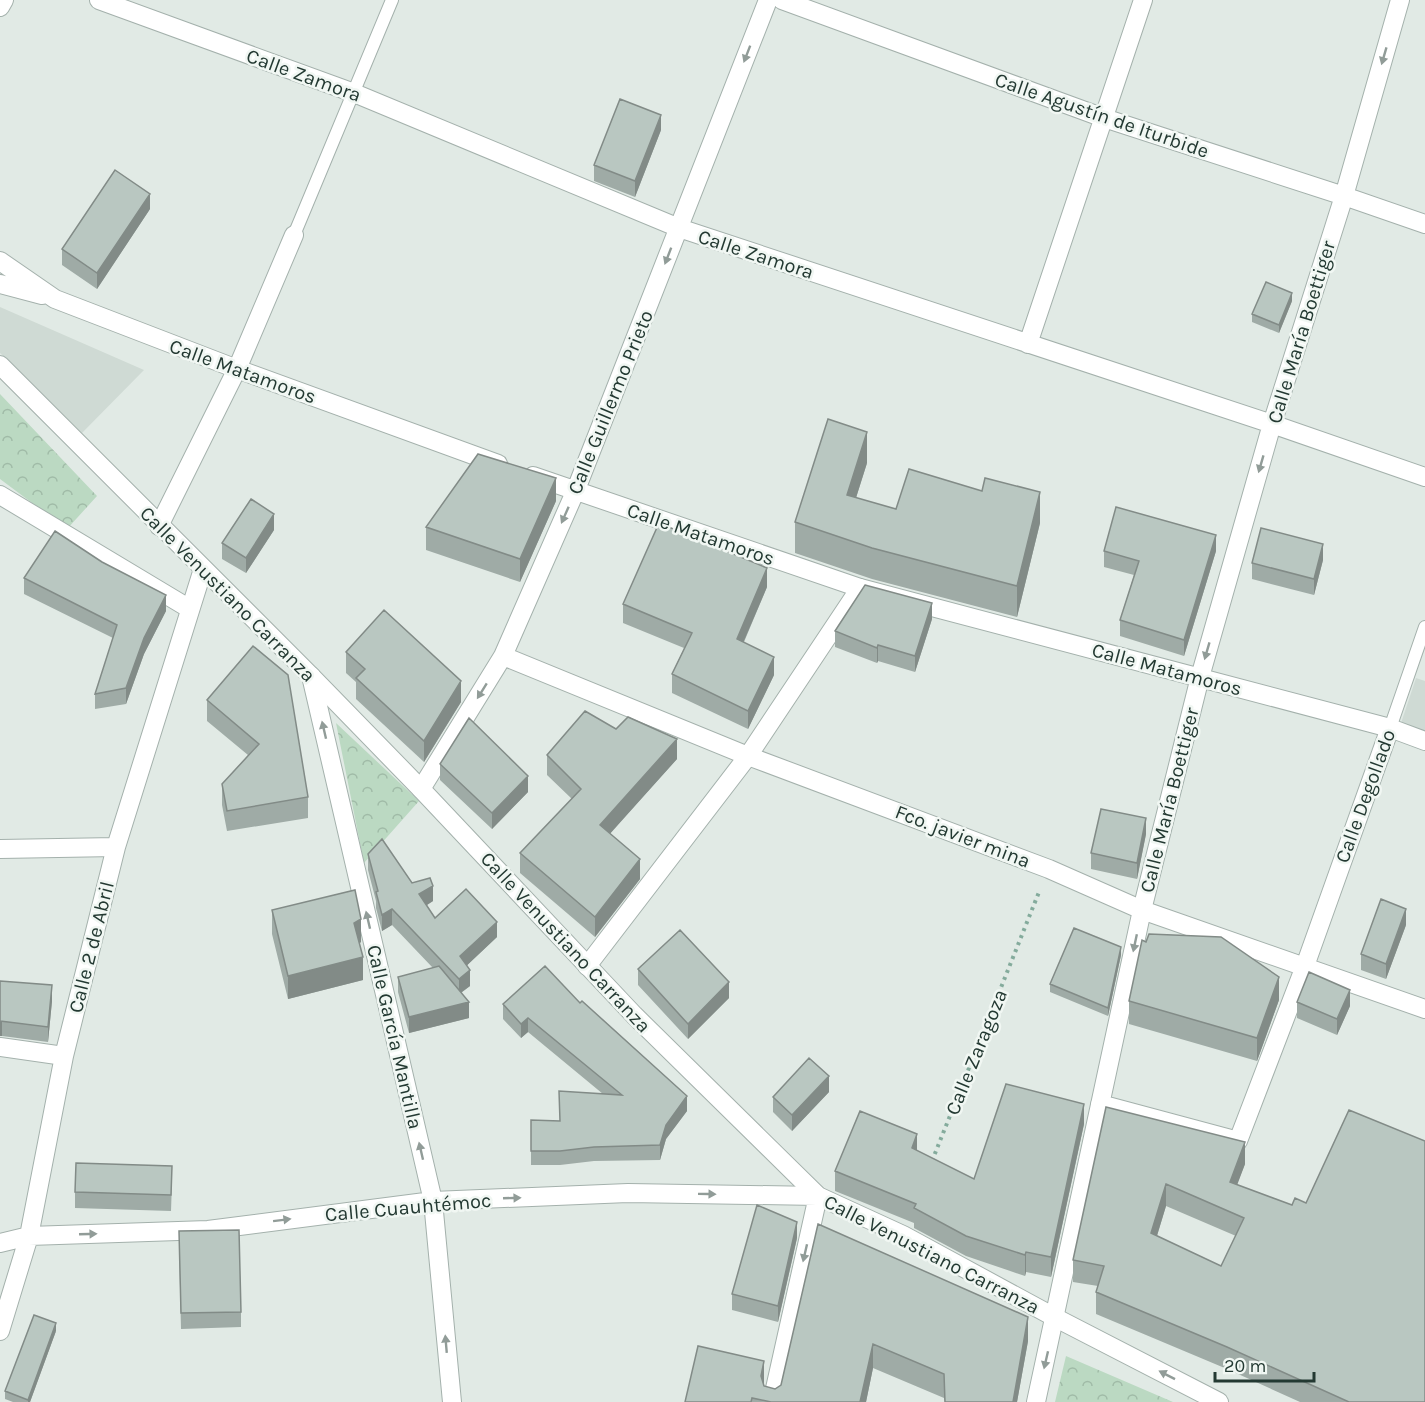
<svg xmlns="http://www.w3.org/2000/svg" width="1425" height="1402" viewBox="0 0 1425 1402" font-family="Karla,sans-serif">
	<style>
		.built { fill: #cfdad4 }
		.forest { fill: url(#forest-crowns) }
		.lines { fill: none; stroke-linecap: round; stroke-linejoin: round }
		.service-casing { stroke: #a4b1ac; stroke-width: 14 }
		.pedestrian-casing { stroke: #a4b1ac; stroke-width: 20 }
		.minor-casing { stroke: #a4b1ac; stroke-width: 20 }
		.tertiary-casing { stroke: #a4b1ac; stroke-width: 20 }
		.path { stroke: #84ab9c; stroke-width: 4; stroke-dasharray: 3 4.5; stroke-linecap: butt }
		.service { stroke: #fff; stroke-width: 12 }
		.pedestrian { stroke: #fff; stroke-width: 18 }
		.minor { stroke: #fff; stroke-width: 18 }
		.tertiary { stroke: #fff; stroke-width: 18 }
		.wall { fill: #9faba6; fill-rule: evenodd }
		.shaded-wall { fill: #828b87 }
		.building { fill: #b9c7c1; stroke: #828b87; stroke-width: 1.5; fill-rule: evenodd }
		.oneway { fill: #919c98 }
		.labels { text-anchor: middle; stroke-width: 5; stroke-linejoin: round; paint-order: stroke }
		.street-label { font-size: 20px; fill: #233932; stroke: #f1f7f3 }
	</style>
	<defs>
		<pattern id="forest-crowns" width="20" height="18" patternUnits="userSpaceOnUse" patternTransform="scale(1.5)"><rect width="20" height="18" fill="#bbd9c2"/><path d="M2 6a3 3 0 1 1 6 0M12 15a3 3 0 1 1 6 0" fill="none" stroke="#a0bba7"/></pattern>
	</defs>
	<rect width="100%" height="100%" fill="#e1eae5"/>
	<path class="built" d="M0,307L144,370L82,433L0,353Z
		M1416,678L1425,681V731L1401,723Z"/>
	<path class="forest" d="M0,394L97,496L67,529L0,479Z
		M336,723L419,801L364,863Z
		M1066,1356L1173,1402H1055Z"/>
	<g class="lines">
		<defs>
			<path id="service" d="M294,235L392,0
				M1390,728L1425,627"/>
			<path id="pedestrian" d="M159,526L237,369L294,235
				M587,966L748,756L860,588"/>
			<path id="minor" d="M99,0L354,93L679,228L1272,424L1425,477
				M782,0L1104,118L1344,196L1425,224
				M0,7L4,0
				M0,261L55,299L237,369L498,464
				M0,284L42,295
				M1028,344L1143,0
				M533,476L860,588L1390,728L1425,741
				M0,495L190,609
				M503,656L748,756L1049,869L1142,910L1425,1009
				M311,676L433,1201L452,1402
				M421,789L503,656L575,492L768,0
				M0,849L116,847
				M0,1047L64,1056
				M1100,1104L1238,1141L1305,966L1390,728
				M0,1243L29,1236L208,1230L433,1201L628,1193L818,1196L772,1402
				M0,1331L29,1236L64,1056L116,847L203,569
				M1036,1402L1142,910L1200,677L1272,424L1344,196L1400,0"/>
			<path id="tertiary" d="M0,365L311,676L421,789L634,1015L818,1196L903,1235L1056,1318L1219,1402"/>
		</defs>
		<use href="#service" class="service-casing"/>
		<use href="#pedestrian" class="pedestrian-casing"/>
		<use href="#minor" class="minor-casing"/>
		<use href="#tertiary" class="tertiary-casing"/>
		<path class="path" d="M932,1161L1039,892"/>
		<use href="#service" class="service"/>
		<use href="#pedestrian" class="pedestrian"/>
		<use href="#minor" class="minor"/>
		<use href="#tertiary" class="tertiary"/>
	</g>
	<path class="wall" d="M661,130L635,197L594,181V165Z
		M150,209L97,289L62,265V249Z
		M1292,301L1279,333L1252,322V314Z
		M867,463L856,498L896,509L982,491L1040,523L1017,617L872,579L795,553V522Z
		M556,501L520,582L426,550V527Z
		M274,530L246,573L222,559V543Z
		M1104,551H1216L1184,656L1120,636V620L1134,575L1104,567Z
		M1323,560L1314,595L1252,579V563Z
		M24,578L166,611L144,654L126,704L95,709V694L113,638L24,594Z
		M767,587L744,642L774,675L748,729L672,693V674L684,648L623,623V604Z
		M932,619L915,672L878,661L877,663L835,647V631Z
		M253,646L308,797V818L227,831L222,805V784L248,755L207,721V700Z
		M346,652L461,702L424,762L356,699V682L346,673Z
		M616,729L677,759L610,833L640,879L595,937L520,873V853L572,799L547,775V755Z
		M440,764L528,792L492,829L440,780Z
		M1146,834L1137,879L1091,869V853Z
		M368,854L412,883L433,901L427,905L435,918L497,937L467,965L470,986L461,993L469,1018L409,1033L398,992V977L433,968L392,925L382,931L376,908V901L368,870Z
		M272,910L361,942L359,944L363,980L288,999L272,934Z
		M1406,925L1386,979L1361,970V954Z
		M1121,955L1108,1016L1050,992V984Z
		M638,969L729,998L688,1039L638,985Z
		M0,981L52,1001L48,1042L2,1036Z
		M1279,1000L1257,1061L1129,1024V1001Z
		M1297,1002L1350,1006L1337,1035L1297,1018Z
		M580,1003L687,1111L666,1139L660,1160L594,1161L560,1165H531V1120L559,1121L603,1094L528,1032L521,1038L503,1019V1004Z
		M829,1092L792,1131L773,1112V1097Z
		M1106,1107L1245,1164L1237,1184L1425,1402H1300L1227,1369L1096,1314V1292L1098,1286L1073,1282V1260ZM1166,1206L1236,1236L1221,1266L1157,1236Z
		M1084,1124L1051,1277L1026,1272L1025,1276L966,1256L914,1228V1223L835,1191V1171L917,1151L974,1179Z
		M172,1182L171,1211L75,1208V1192Z
		M818,1224L1028,1341L1017,1402H945L944,1398L873,1368L866,1402H685L764,1386L775,1389L781,1385Z
		M797,1238L778,1322L732,1310V1294Z
		M179,1247L241,1312V1327L181,1329Z
		M56,1331L30,1402H13L5,1399V1391Z"/>
	<path class="shaded-wall" d="M661,115V130L635,197V181Z
		M150,194V209L97,289V273Z
		M1292,293V301L1279,333V325Z
		M867,432V463L847,526V495Z
		M556,478V501L520,582V559Z
		M1040,492V523L1017,617V586Z
		M274,514V530L246,573V558Z
		M1216,535V551L1184,656V640Z
		M1323,544V560L1314,595V579Z
		M767,568V587L737,657V639Z
		M166,595V611L144,654L126,704V688L144,638Z
		M932,603V619L915,672V656Z
		M878,645V661L877,663V648Z
		M774,657V675L748,729V711Z
		M461,681V702L424,762V741Z
		M677,739V759L600,845V825Z
		M528,776V792L492,829V813Z
		M1146,818V834L1137,879V863Z
		M640,859V879L595,937V917Z
		M433,886V901L419,910V894Z
		M392,909V925L382,931V915Z
		M1406,909V925L1386,979V964Z
		M361,919V942L354,947V923Z
		M497,922V937L460,972V956Z
		M1121,947V955L1108,1016V1008Z
		M363,957V980L288,999V976Z
		M470,970V986L459,994V979Z
		M1279,977V1000L1257,1061V1038Z
		M729,982V998L688,1039V1024Z
		M52,985V1001L48,1042V1027Z
		M1350,990V1006L1337,1035V1019Z
		M469,1002V1018L409,1033V1017Z
		M528,1018V1032L521,1038V1024Z
		M2,1020V1036H0V1021Z
		M829,1076V1092L792,1131V1115Z
		M687,1096V1111L666,1139L660,1160V1145L666,1125Z
		M1084,1104V1124L1051,1277V1257Z
		M917,1134V1154L912,1148Z
		M1245,1142V1164L1230,1204V1182Z
		M1166,1184V1206L1151,1255V1233Z
		M797,1222V1238L778,1322V1306Z
		M1026,1252V1272L1025,1276V1255Z
		M1028,1317V1341L1017,1402H1013Z
		M56,1323V1331L30,1402H28V1400Z
		M873,1344V1368L866,1402H860Z
		M764,1361V1385L761,1400V1376Z"/>
	<path class="building" d="M620,99L661,115L635,181L594,165Z
		M115,170L150,194L97,273L62,249Z
		M1266,282L1292,293L1279,325L1252,314Z
		M828,419L867,432L847,495L896,509L909,469L982,491L985,478L1040,492L1017,586L872,548L795,522Z
		M478,454L556,478L520,559L426,527Z
		M251,499L274,514L246,558L222,543Z
		M1116,507L1216,535L1184,640L1120,620L1139,561L1104,551Z
		M659,523L767,568L737,639L774,657L748,711L672,674L692,633L623,604Z
		M1261,528L1323,544L1314,579L1252,563Z
		M55,531L102,562L166,595L144,638L126,688L95,694L117,625L24,578Z
		M865,585L932,603L915,656L878,645L877,648L835,631Z
		M384,610L461,681L424,741L356,678L365,669L346,652Z
		M253,646L288,675L308,797L227,811L222,784L259,744L207,700Z
		M585,711L616,729L628,717L677,739L600,825L640,859L595,917L520,853L581,789L547,755Z
		M469,718L528,776L492,813L440,764Z
		M1101,809L1146,818L1137,863L1091,853Z
		M382,839L412,883L430,878L433,886L419,894L435,918L466,889L497,922L460,956L470,970L459,979L392,909L382,915L376,892L378,891L368,854Z
		M355,890L361,919L354,923L363,957L288,976L272,910Z
		M1381,899L1406,909L1386,964L1361,954Z
		M1074,928L1121,947L1108,1008L1050,984Z
		M680,930L729,982L688,1024L638,969Z
		M1149,934L1221,937L1279,977L1257,1038L1129,1001L1142,940L1146,942Z
		M439,966L469,1002L409,1017L398,977Z
		M545,966L580,1003L582,1001L687,1096L666,1125L660,1145L594,1147L560,1151H531V1120L560,1121L559,1091L622,1095L528,1018L521,1024L503,1004Z
		M1309,972L1350,990L1337,1019L1297,1002Z
		M0,981L52,985L48,1027L0,1021Z
		M809,1058L829,1076L792,1115L773,1097Z
		M1006,1084L1084,1104L1051,1257L1026,1252L1025,1255L966,1236L914,1208L916,1204L835,1171L860,1111L917,1134L912,1148L974,1179Z
		M1106,1107L1245,1142L1230,1182L1292,1205L1295,1198L1306,1203L1349,1110L1425,1141V1402H1349L1227,1347L1096,1292L1104,1266L1073,1260ZM1166,1184L1244,1218L1221,1266L1151,1233Z
		M76,1163L172,1166L171,1195L75,1192Z
		M757,1205L797,1222L778,1306L732,1294Z
		M818,1224L1028,1317L1013,1402H945L944,1374L873,1344L860,1402H771L752,1398L751,1402H685L698,1346L764,1361L761,1376L764,1386L775,1389L781,1385Z
		M239,1230L241,1312L181,1313L179,1231Z
		M34,1315L56,1323L28,1400L5,1391Z"/>
	<defs><path id="oneway-solid" d="M-6-.8H1V-3.2L6.5 0L1 3.2V.8H-6Z" transform="scale(1.5)"/></defs>
	<g class="oneway">
		<use href="#oneway-solid" transform="translate(747 54) rotate(111)"/>
		<use href="#oneway-solid" transform="translate(1384 56) rotate(106)"/>
		<use href="#oneway-solid" transform="translate(668 256) rotate(111)"/>
		<use href="#oneway-solid" transform="translate(1261 464) rotate(106)"/>
		<use href="#oneway-solid" transform="translate(565 515) rotate(114)"/>
		<use href="#oneway-solid" transform="translate(1207 651) rotate(106)"/>
		<use href="#oneway-solid" transform="translate(482 691) rotate(122)"/>
		<use href="#oneway-solid" transform="translate(324 730) rotate(-103)"/>
		<use href="#oneway-solid" transform="translate(368 920) rotate(-103)"/>
		<use href="#oneway-solid" transform="translate(1135 943) rotate(102)"/>
		<use href="#oneway-solid" transform="translate(421 1151) rotate(-103)"/>
		<use href="#oneway-solid" transform="translate(707 1194) rotate(1)"/>
		<use href="#oneway-solid" transform="translate(512 1198) rotate(-2)"/>
		<use href="#oneway-solid" transform="translate(282 1220) rotate(-7)"/>
		<use href="#oneway-solid" transform="translate(88 1234) rotate(-2)"/>
		<use href="#oneway-solid" transform="translate(805 1253) rotate(103)"/>
		<use href="#oneway-solid" transform="translate(446 1344) rotate(-95)"/>
		<use href="#oneway-solid" transform="translate(1046 1360) rotate(103)"/>
		<use href="#oneway-solid" transform="translate(1167 1375) rotate(-153)"/>
	</g>
	<g class="labels">
		<g class="street-label">
			<text transform="translate(304 75) rotate(20)" y="7">Calle Zamora</text>
			<text transform="translate(1102 115) rotate(19)" y="7">Calle Agustín de Iturbide</text>
			<text transform="translate(756 254) rotate(18)" y="7">Calle Zamora</text>
			<text transform="translate(1301 332) rotate(-73)" y="7">Calle María Boettiger</text>
			<text transform="translate(243 371) rotate(20)" y="7">Calle Matamoros</text>
			<text transform="translate(610 402) rotate(-68)" y="7">Calle Guillermo Prieto</text>
			<text transform="translate(701 534) rotate(19)" y="7">Calle Matamoros</text>
			<text transform="translate(228 594) rotate(45)" y="7">Calle Venustiano Carranza</text>
			<text transform="translate(1167 669) rotate(15)" y="7">Calle Matamoros</text>
			<text transform="translate(1365 796) rotate(-70)" y="7">Calle Degollado</text>
			<text transform="translate(1169 800) rotate(-76)" y="7">Calle María Boettiger</text>
			<text transform="translate(963 836) rotate(21)" y="7">Fco. javier mina</text>
			<text transform="translate(566 942) rotate(47)" y="7">Calle Venustiano Carranza</text>
			<text transform="translate(91 947) rotate(-76)" y="7">Calle 2 de Abril</text>
			<text transform="translate(395 1037) rotate(77)" y="7">Calle García Mantilla</text>
			<text transform="translate(976 1052) rotate(-68)" y="7">Calle Zaragoza</text>
			<text transform="translate(408 1207) rotate(-5)" y="7">Calle Cuauhtémoc</text>
			<text transform="translate(932 1254) rotate(27)" y="7">Calle Venustiano Carranza</text>
		</g>
	</g>
	<path d="M1215 1372v9h99v-9" fill="none" stroke="#233932" stroke-width="3"/>
	<text x="1224" y="1372" font-size="18" fill="#233932" stroke="#f1f7f3" stroke-width="4.5" paint-order="stroke">20 m</text>
</svg>
